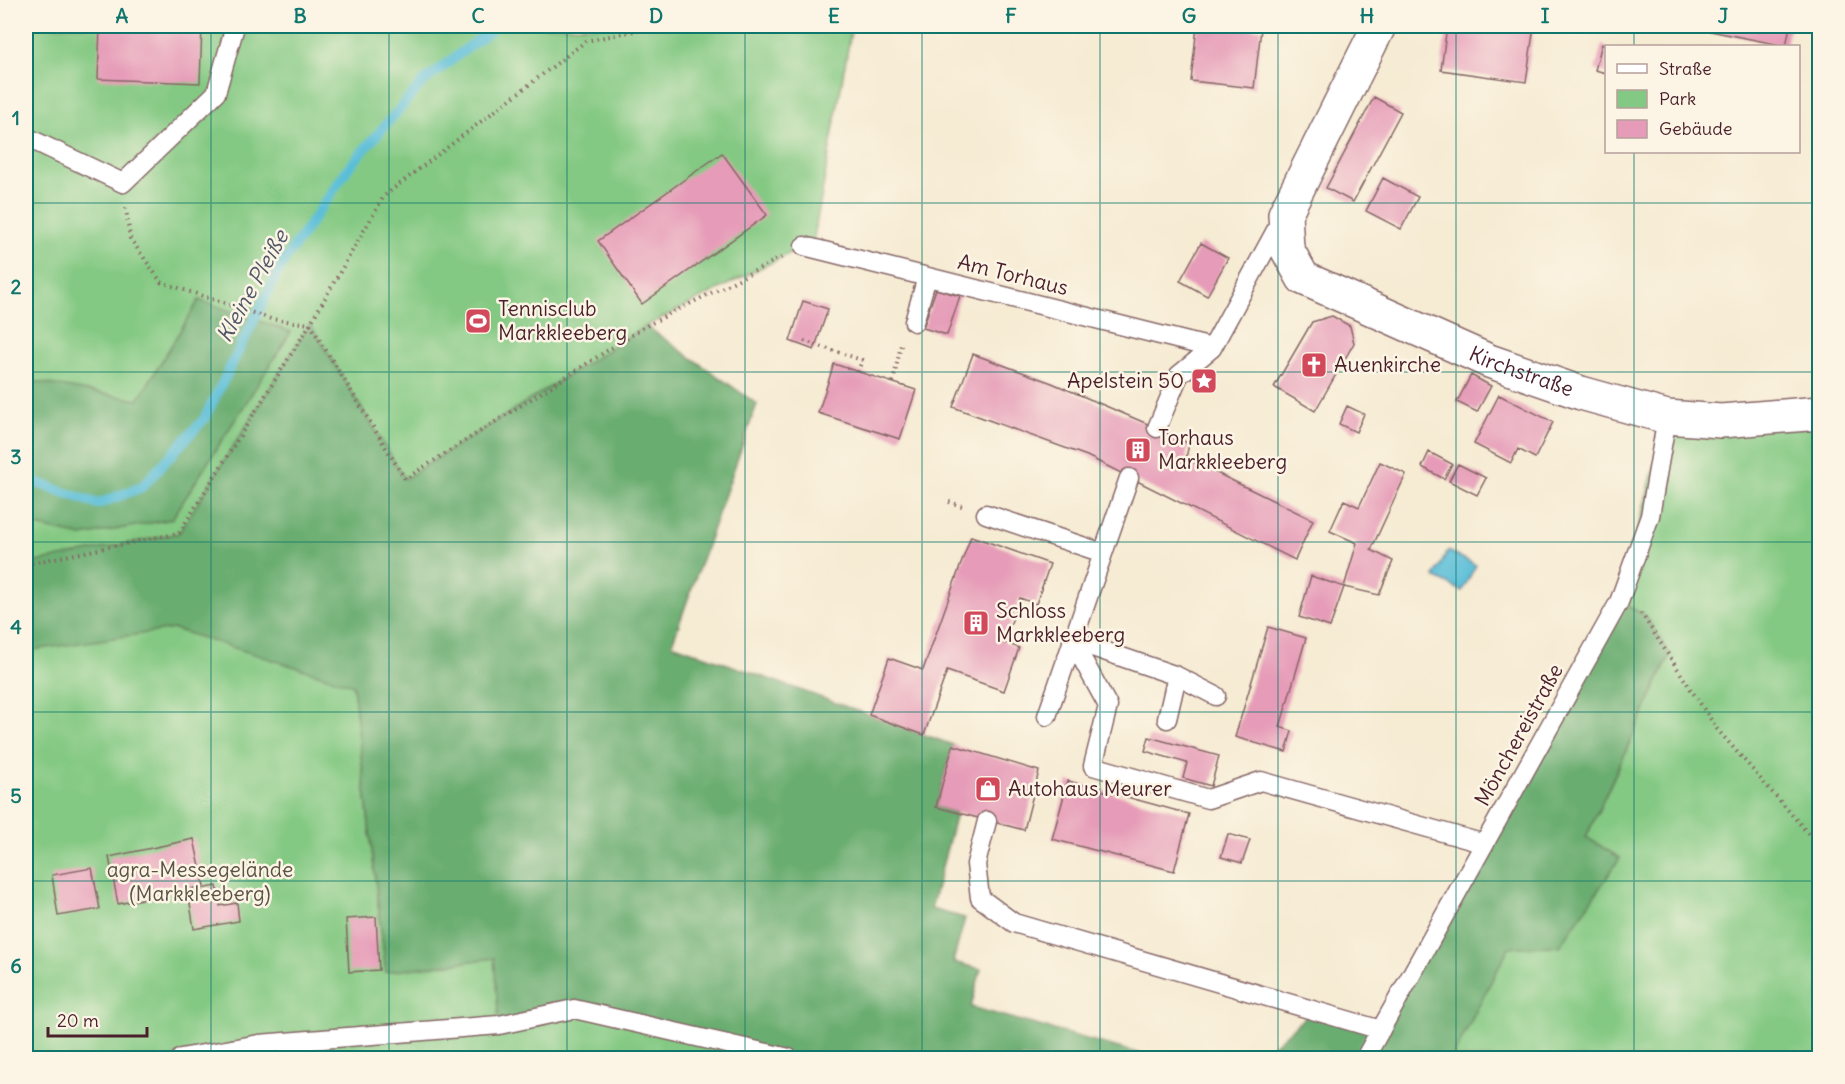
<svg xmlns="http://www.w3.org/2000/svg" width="1845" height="1084" viewBox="0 0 1845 1084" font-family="Delius,sans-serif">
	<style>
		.green { fill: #84c983; stroke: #677457; stroke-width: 1.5 }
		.forest { fill: #6bad71; stroke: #5a664e; stroke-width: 1.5 }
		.water { fill: #5abed8; stroke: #526e82; stroke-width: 1.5 }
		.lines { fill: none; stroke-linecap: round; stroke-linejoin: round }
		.stream { stroke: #5abed8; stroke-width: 10 }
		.building { fill: #e69cb8 }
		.lane-casing { stroke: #866666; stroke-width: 21 }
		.street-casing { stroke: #866666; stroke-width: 36 }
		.path { stroke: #866666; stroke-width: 4; stroke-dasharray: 1.5 4.5; stroke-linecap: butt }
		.lane { stroke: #fff; stroke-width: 18 }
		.street { stroke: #fff; stroke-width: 33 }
		.grid { fill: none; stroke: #0f766e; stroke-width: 1.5; stroke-opacity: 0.55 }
		.labels { text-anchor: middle; stroke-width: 5; stroke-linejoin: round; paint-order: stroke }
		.street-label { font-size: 21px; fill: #4a1f2b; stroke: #fcf5e5 }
		.poi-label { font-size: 21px; fill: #4a1f2b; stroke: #fcf5e5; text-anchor: start }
		.park-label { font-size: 21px; fill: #5b5245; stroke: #fcf5e5 }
		.water-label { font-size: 22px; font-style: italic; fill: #505768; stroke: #fcf5e5 }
		.neatline { fill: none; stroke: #0f766e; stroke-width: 2 }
		.grid-label { font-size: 20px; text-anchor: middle; font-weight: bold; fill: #0f766e }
	</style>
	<rect width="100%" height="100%" fill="#fcf5e5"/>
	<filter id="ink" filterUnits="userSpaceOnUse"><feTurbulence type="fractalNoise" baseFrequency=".0167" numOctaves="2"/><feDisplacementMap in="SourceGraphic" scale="12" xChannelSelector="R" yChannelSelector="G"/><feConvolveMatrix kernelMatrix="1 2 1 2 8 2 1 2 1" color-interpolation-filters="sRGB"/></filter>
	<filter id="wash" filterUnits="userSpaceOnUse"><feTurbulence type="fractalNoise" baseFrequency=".008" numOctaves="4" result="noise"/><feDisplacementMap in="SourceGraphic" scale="24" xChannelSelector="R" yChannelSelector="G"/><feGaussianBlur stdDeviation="1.35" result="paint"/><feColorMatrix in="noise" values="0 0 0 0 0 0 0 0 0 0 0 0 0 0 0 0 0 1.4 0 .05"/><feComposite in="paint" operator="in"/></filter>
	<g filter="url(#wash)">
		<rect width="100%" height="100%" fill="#f6ebd3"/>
		<path class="green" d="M26,26H852L812,248L804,246L646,326L405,479L353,685L386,972L494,958L574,1009L789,1058H26Z
			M1819,413V1058H1452L1509,946H1560L1620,858L1586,838L1670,655L1645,615L1619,602L1667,417Z"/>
		<path class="forest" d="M199,300L291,332L172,519L82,536L26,524V380L138,400Z
			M310,324L405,479L646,326L757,404L672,644L953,745L936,807L956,813L931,909L965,918L953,962L981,969L971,1007L1155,1058H789L574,1009L499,1025L494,958L386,972L353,685L174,629L26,651V564L179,533Z
			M1619,602L1645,615L1670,655L1586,837L1620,858L1560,946L1509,947L1452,1058H1259L1313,1010L1381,1029Z"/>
		<path class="water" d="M1448,551L1476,565L1462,591L1434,577Z"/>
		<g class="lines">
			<path class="stream" d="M26,479L98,504L142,487L204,419L283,263L349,167L423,82L496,26"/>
		</g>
		<g id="blocks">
			<path class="building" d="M100,26H202L200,83L98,79Z
				M1197,26L1261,29L1254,88L1191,81Z
				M1447,26H1534L1526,82L1441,70Z
				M1685,26H1790L1786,46Z
				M1602,44L1606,46V73L1595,70Z
				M1374,97L1401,112L1353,202L1326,188Z
				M722,153L767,215L642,304L598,241Z
				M1383,178L1418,197L1401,229L1366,211Z
				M1201,243L1228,258L1207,296L1180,281Z
				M936,289L960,296L947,335L923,328Z
				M803,301L828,309L814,350L790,341Z
				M1332,316L1350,326L1354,343L1315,411L1274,387L1312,322Z
				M973,354L1052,383L1157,428L1189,444L1186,458L1313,520L1295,560L1087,456L953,407Z
				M834,364L916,390L900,439L818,413Z
				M1471,375L1491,386L1477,412L1457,402Z
				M1499,395L1553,422L1535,458L1518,449L1511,463L1474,444Z
				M1347,406L1364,414L1356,432L1339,424Z
				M1429,452L1452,464L1444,479L1422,467Z
				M1380,462L1406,474L1371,550L1393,561L1379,595L1344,587L1357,543L1330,531L1344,500L1359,507Z
				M1458,464L1486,478L1477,495L1449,481Z
				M971,536L1050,564L1036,604L1020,598L1004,642L1019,648L1004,691L947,671L924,735L869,715L889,658L923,670Z
				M1311,576L1344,587L1330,627L1299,617Z
				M1268,627L1306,638L1280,727L1292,731L1286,752L1235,737Z
				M1149,737L1219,756L1211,786L1183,778L1187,763L1145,751Z
				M953,745L1039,771L1024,830L936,807Z
				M1068,781L1189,814L1174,871L1052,839Z
				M1228,834L1250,840L1242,863L1221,857Z
				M194,839L204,886L118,904L109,857Z
				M92,868L100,909L58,916L52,875Z
				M217,886L220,906L237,903L239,921L194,929L188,891Z
				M376,917L379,970L349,972L346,919Z"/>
		</g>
	</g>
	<g filter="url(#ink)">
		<use href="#blocks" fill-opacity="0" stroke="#866666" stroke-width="1.5"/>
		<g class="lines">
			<defs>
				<path id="lane" d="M26,137L123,183L216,93L235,26
					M804,246L1212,348
					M914,322L927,277
					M1157,428L1179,375L1212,348L1281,221
					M986,514L1103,553
					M1072,640L1108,706L1093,766L1208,799L1261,781L1485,844
					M1072,640L1177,676
					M1047,716L1129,478
					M1167,719L1177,676L1216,696
					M987,821L976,864L980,898L1014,923L1381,1030
					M181,1058L259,1044L499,1025L574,1009L789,1058
					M1365,1058L1619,602L1650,516L1667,417"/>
				<g id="street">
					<path id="s1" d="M1379,26L1285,214L1287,249L1303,278L1489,361L1581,393L1667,417L1721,421L1820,413"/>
				</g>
			</defs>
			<use href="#lane" class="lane-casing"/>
			<use href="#street" class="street-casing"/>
			<path class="path" d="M126,208L130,238L161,282L271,319L310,324
				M310,324L405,479L646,326L782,257
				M804,341L862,360L858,372
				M893,382L901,345
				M949,502L962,506
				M26,564L179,533L310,324L384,196L586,41L658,26
				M1641,613L1717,729L1820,847"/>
			<use href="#lane" class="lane"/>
			<use href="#street" class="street"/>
		</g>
	</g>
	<path class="grid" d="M211,26V1058M389,26V1058M567,26V1058M745,26V1058M922,26V1058M1100,26V1058M1278,26V1058M1456,26V1058M1634,26V46M1634,152V1058M26,203H1820M26,372H1820M26,542H1820M26,712H1820M26,881H1820"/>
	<defs>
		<symbol id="stadium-square" viewBox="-11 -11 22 22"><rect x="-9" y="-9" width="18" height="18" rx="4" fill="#d1495b" stroke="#fcf5e5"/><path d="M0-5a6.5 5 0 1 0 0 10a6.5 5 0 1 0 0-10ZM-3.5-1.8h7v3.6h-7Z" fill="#fff"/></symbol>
		<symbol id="church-square" viewBox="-11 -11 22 22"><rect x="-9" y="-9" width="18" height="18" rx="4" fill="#d1495b" stroke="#fcf5e5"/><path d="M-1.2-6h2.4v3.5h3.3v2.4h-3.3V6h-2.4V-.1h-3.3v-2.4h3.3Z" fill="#fff"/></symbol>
		<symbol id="sight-square" viewBox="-11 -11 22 22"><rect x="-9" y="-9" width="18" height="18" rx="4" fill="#d1495b" stroke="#fcf5e5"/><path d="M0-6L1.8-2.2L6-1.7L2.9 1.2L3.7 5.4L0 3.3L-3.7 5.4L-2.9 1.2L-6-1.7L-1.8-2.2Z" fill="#fff"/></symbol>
		<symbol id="building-square" viewBox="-11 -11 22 22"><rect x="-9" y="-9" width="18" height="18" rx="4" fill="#d1495b" stroke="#fcf5e5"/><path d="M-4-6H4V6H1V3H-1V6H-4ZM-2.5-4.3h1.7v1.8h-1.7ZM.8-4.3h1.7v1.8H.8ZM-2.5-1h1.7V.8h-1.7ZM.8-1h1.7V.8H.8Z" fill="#fff"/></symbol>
		<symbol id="shop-square" viewBox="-11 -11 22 22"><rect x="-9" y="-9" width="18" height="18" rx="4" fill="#d1495b" stroke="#fcf5e5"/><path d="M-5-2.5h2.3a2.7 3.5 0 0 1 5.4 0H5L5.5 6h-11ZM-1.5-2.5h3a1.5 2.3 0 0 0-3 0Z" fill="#fff"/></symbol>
	</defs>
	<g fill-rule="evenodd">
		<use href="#stadium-square" x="463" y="306" width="30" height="30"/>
		<use href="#church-square" x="1299" y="350" width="30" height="30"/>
		<use href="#sight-square" x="1189" y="366" width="30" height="30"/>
		<use href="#building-square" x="1123" y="435" width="30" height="30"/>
		<use href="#building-square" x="961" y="608" width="30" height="30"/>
		<use href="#shop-square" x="973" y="774" width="30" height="30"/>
	</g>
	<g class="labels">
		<g class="street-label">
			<text transform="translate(1013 275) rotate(14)" y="7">Am Torhaus</text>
			<text dy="7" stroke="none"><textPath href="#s1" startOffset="516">Kirchstraße</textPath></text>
			<text transform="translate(1519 735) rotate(-61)" y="7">Mönchereistraße</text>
		</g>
		<g class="poi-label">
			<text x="498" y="316">Tennisclub<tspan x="498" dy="24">Markkleeberg</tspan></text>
			<text x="1334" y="372">Auenkirche</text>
			<text x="1184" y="388" text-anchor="end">Apelstein 50</text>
			<text x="1158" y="445">Torhaus<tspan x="1158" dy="24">Markkleeberg</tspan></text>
			<text x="996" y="618">Schloss<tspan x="996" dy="24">Markkleeberg</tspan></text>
			<text x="1008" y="796">Autohaus Meurer</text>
		</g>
		<g class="park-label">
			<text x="200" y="877">agra-Messegelände<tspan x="200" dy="24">(Markkleeberg)</tspan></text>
		</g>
		<g class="water-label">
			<text transform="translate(252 286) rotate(-61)" y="8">Kleine Pleiße</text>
		</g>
	</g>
	<rect width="1845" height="1084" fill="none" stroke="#fcf5e5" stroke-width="66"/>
	<rect x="1605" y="45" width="195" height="108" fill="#fcf5e5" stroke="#b59f9b" stroke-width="1.5"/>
	<rect x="1617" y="64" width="30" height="9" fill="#ffffff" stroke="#b59f9b" stroke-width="1.5"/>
	<text x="1659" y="75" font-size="18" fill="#4a1f2b">Straße</text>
	<rect x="1617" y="90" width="30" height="18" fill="#84c983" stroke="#b59f9b" stroke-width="1.5"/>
	<text x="1659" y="105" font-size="18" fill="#4a1f2b">Park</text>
	<rect x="1617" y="120" width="30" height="18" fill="#e69cb8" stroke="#b59f9b" stroke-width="1.5"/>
	<text x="1659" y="135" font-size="18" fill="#4a1f2b">Gebäude</text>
	<path d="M48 1027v9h99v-9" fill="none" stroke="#4a1f2b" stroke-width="3"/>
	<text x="57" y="1027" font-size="18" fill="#4a1f2b" stroke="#fcf5e5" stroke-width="4.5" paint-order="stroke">20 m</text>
	<rect x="33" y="33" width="1779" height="1018" class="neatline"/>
	<g class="grid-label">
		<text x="122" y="23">A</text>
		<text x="300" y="23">B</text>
		<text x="478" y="23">C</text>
		<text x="656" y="23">D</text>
		<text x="834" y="23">E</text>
		<text x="1011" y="23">F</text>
		<text x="1189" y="23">G</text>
		<text x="1367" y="23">H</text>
		<text x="1545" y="23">I</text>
		<text x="1723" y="23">J</text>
		<text x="16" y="125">1</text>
		<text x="16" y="294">2</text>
		<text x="16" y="464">3</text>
		<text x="16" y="634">4</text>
		<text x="16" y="803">5</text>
		<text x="16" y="973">6</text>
	</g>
</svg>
